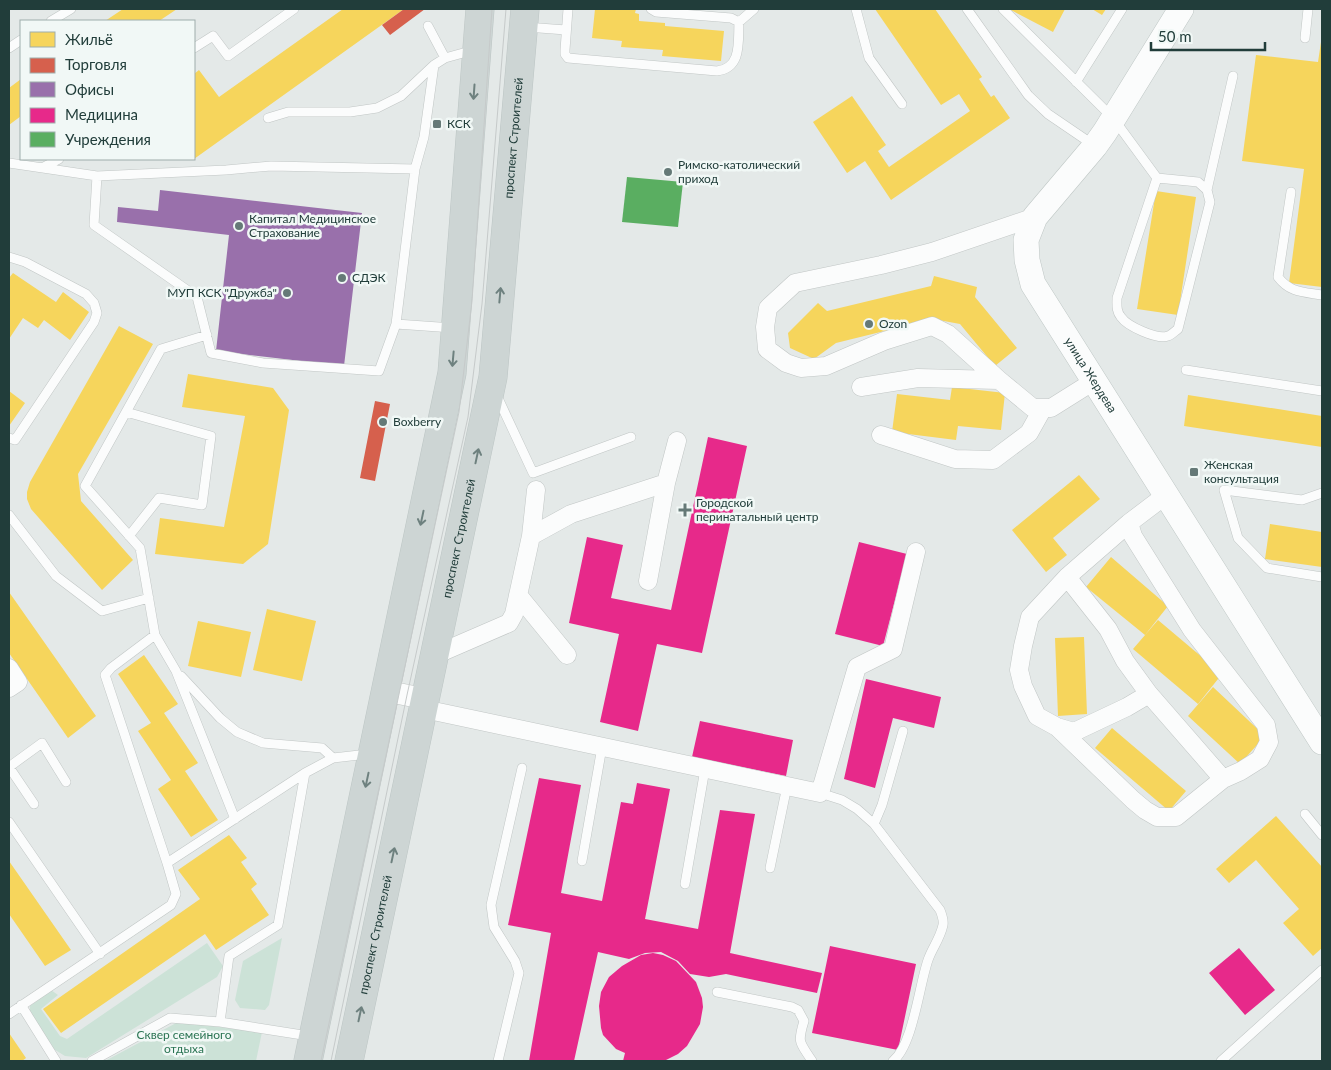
<svg xmlns="http://www.w3.org/2000/svg" width="1331" height="1070" viewBox="0 0 1331 1070" font-family="Lato,sans-serif">
	<style>
		.green { fill: #cce2d7 }
		.homes { fill: #f6d55c }
		.shops { fill: #d6604d }
		.offices { fill: #9970ab }
		.health { fill: #e7298a }
		.public { fill: #5aae61 }
		.lines { fill: none; stroke-linecap: round; stroke-linejoin: round }
		.service-casing { stroke: #c1c6c5; stroke-width: 10 }
		.minor-casing { stroke: #c1c6c5; stroke-width: 19 }
		.tertiary-casing { stroke: #c1c6c5; stroke-width: 22 }
		.secondary-casing { stroke: #bfc7c5; stroke-width: 26 }
		.primary-casing { stroke: #bcc5c4; stroke-width: 29 }
		.service { stroke: #fbfcfc; stroke-width: 9 }
		.minor { stroke: #fbfcfc; stroke-width: 18 }
		.tertiary { stroke: #fbfcfc; stroke-width: 21 }
		.secondary { stroke: #fbfcfc; stroke-width: 25 }
		.primary { stroke: #cdd5d4; stroke-width: 28 }
		.tram { stroke: #c6caca; stroke-width: 1 }
		.oneway { stroke: #6e817f }
		.poi-dot { fill: #657977; stroke: #f1f8f6; stroke-width: 2 }
		.labels { text-anchor: middle; stroke-width: 5; stroke-linejoin: round; paint-order: stroke }
		.poi-label { font-size: 12px; fill: #213d3a; stroke: #f1f8f6; text-anchor: start }
		.street-label { font-size: 12px; fill: #213d3a; stroke: #f1f8f6 }
		.park-label { font-size: 12px; fill: #2a7453; stroke: #f1f8f6 }
	</style>
	<rect width="100%" height="100%" fill="#e4e9e8"/>
	<path class="green" d="M282,938L269,1005L265,1010L240,1008L235,1000L243,961Z
		M207,943L223,966L217,977L86,1058L65,1056L52,1048L30,1014V1006L51,990L58,995L41,1009L60,1036L67,1039Z
		M178,1022L262,1032L256,1061H105Z"/>
	<path class="homes" d="M123,9H177L159,21H105Z
		M343,9H404L194,159V74L199,70L219,97Z
		M595,9H636L635,13L639,14V21L665,23V26L724,31L721,61L662,56L663,50L621,47L622,41L592,38Z
		M875,9H935L982,77L979,79L991,97L994,95L1010,118L891,200L865,161L847,173L813,122L852,96L886,145L878,151L889,167L970,111L959,94L941,105Z
		M1009,9H1065L1053,32Z
		M1092,9H1106L1102,15Z
		M1321,42H1322V287L1289,283L1304,169L1242,161L1256,55L1318,62Z
		M21,79V116L9,125V88Z
		M1156,191L1196,197L1178,315L1137,309Z
		M13,273L56,302L63,292L89,312L70,340L44,320L38,328L23,318L9,339V278Z
		M934,276L977,287L975,297L1017,348L995,366L960,324L933,319L836,343L814,359L790,348L788,333L818,303L827,311L931,286Z
		M119,326L153,344L78,474L81,501L133,560L102,590L31,509L27,499V492L30,482Z
		M188,374L273,388L289,410L268,544L243,564L155,554L160,518L224,527L245,416L182,407Z
		M952,387L1005,393L1001,430L958,426L956,440L892,432L897,394L950,400Z
		M9,391L25,403L9,426Z
		M1188,395L1322,416V447L1184,426Z
		M1079,475L1100,499L1053,538L1067,555L1046,572L1012,530Z
		M1270,524L1322,532V567L1265,559Z
		M1111,557L1168,606L1145,635L1086,587Z
		M9,592L96,716L68,738L9,653Z
		M267,609L316,621L302,681L253,670Z
		M1158,620L1222,674L1198,704L1133,649Z
		M198,621L251,632L241,677L188,666Z
		M1084,637L1087,714L1058,716L1055,638Z
		M144,655L178,704L164,713L198,763L185,771L218,820L191,837L158,789L171,780L138,731L151,723L118,674Z
		M1213,687L1265,736L1240,764L1188,716Z
		M1112,728L1186,791L1169,811L1095,748Z
		M1276,816L1322,867V948L1313,956L1283,923L1299,909L1256,860L1229,883L1216,869Z
		M229,835L247,858L241,862L257,884L251,889L269,915L216,950L205,934L61,1033L43,1009L200,899L178,870Z
		M9,861L71,950L45,966L9,914Z
		M9,1033L26,1058L22,1061H9Z"/>
	<path class="shops" d="M404,9H425L390,35L382,25Z
		M375,401L390,404L375,481L360,478Z"/>
	<path class="offices" d="M160,190L362,213L344,366L216,351L229,235L117,222L118,207L158,211Z"/>
	<path class="health" d="M708,437L747,446L702,653L657,644L638,731L600,722L619,634L569,623L587,537L623,545L611,598L671,610Z
		M859,542L907,554L883,646L835,634Z
		M866,679L941,697L934,728L893,718L875,788L844,779Z
		M700,721L793,740L786,776L692,757Z
		M539,778L581,785L561,893L602,901L621,802L633,804L637,783L670,789L645,919L698,929L720,810L755,814L730,953L822,973L817,993L726,974L709,977L690,974L678,961L661,952L645,953L629,959L598,952L574,1061H529L551,933L508,925Z
		M830,946L916,964L898,1050L812,1033Z
		M1239,948L1275,990L1245,1015L1209,973Z
		M653,953L663,955L676,961L696,982L702,998L703,1007L700,1024L687,1046L678,1054L664,1061H623L625,1053L616,1049L603,1035L601,1028L599,1006L601,992L609,977L622,966L641,955Z"/>
	<path class="public" d="M627,177L683,182L678,227L622,222Z"/>
	<g class="lines">
		<defs>
			<path id="service" d="M568,9L565,50V54L568,58L717,71C742,68 738,42 739,22L754,9
				M651,9L656,12L731,18L739,22
				M856,9L869,58L902,104
				M967,9L1028,95L1048,114L1095,146
				M1003,9L1113,118L1157,178L1198,182L1207,190L1210,202L1178,329C1175,331 1171,335 1168,336C1157,340 1127,326 1121,317C1116,311 1117,305 1117,298L1157,178
				M51,21L71,9
				M428,26L445,58
				M526,27L566,30
				M1305,38L1308,9
				M9,48L21,40
				M194,48L213,36L228,56L294,9
				M1076,82L1122,9
				M268,118L288,112H350L377,108L401,96L434,65L445,58L474,50
				M9,163L97,176L226,170L271,166L415,169L396,324L453,328
				M42,168L59,159
				M415,169L424,137L434,65
				M97,176L94,225L197,297L211,353L263,363L379,371L396,324
				M1207,190L1233,76
				M1291,192L1278,277C1290,293 1304,292 1322,295
				M9,257L25,262L86,294L94,303L97,313L94,322L15,440L9,438
				M1186,370L1322,391
				M497,396L533,473L631,437
				M126,412L211,436L202,505L159,498L129,536
				M1322,493L1302,500L1224,490L1238,538L1267,568L1322,577
				M9,515L56,576L102,611L149,598
				M155,635L140,548L85,486L161,349L207,335
				M181,676L220,718L237,732L263,743L322,748L333,758
				M820,793L842,800L857,809L874,824L940,910C942,915 944,920 943,925C940,939 932,948 928,960C919,986 913,1045 893,1061
				M34,804L9,767L42,743L66,782
				M1305,814L1322,835
				M9,822L100,954
				M874,824L882,805L903,731
				M582,861L602,747
				M167,863L105,675L111,668L155,635L176,671L235,819
				M770,868L787,786
				M685,884L705,769
				M717,992L792,1007L798,1010L804,1021C797,1044 800,1042 812,1061
				M21,1005L56,1061
				M9,1014L171,905L176,894L167,863L305,773L333,758L368,754
				M220,1022L229,956L278,925L305,773
				M92,1061L170,1018L220,1022L309,1036
				M498,1061L519,973L515,961L494,927L491,905L522,768
				M1221,1061L1322,970"/>
			<path id="minor" d="M1035,217L932,252L881,265L795,283L768,308L765,327L767,349L786,363L801,368L826,366L884,341L932,326L948,334L999,380L1033,408H1051L1094,381
				M861,387L918,378L999,380
				M881,435L955,459L993,460L1029,433L1043,408
				M1166,495L1129,523L1067,577L1030,617L1023,646L1019,670L1023,686L1037,716L1057,727L1074,732L1127,707L1149,694L1223,779
				M531,536L571,514L666,483
				M1067,577L1108,629L1125,661L1149,694
				M648,581L666,483L677,441
				M518,595L567,655
				M435,655L509,623L514,614L531,536L536,490
				M9,668L18,682L9,688
				M424,709L820,793L857,667L893,649L916,552
				M1057,727L1133,800L1145,810L1157,817H1176L1223,779L1241,771L1260,759L1269,742L1266,725L1192,630L1133,536L1129,523"/>
			<path id="tertiary" d="M386,691L426,699"/>
			<g id="secondary">
				<path id="s1" d="M1181,9L1105,132L1095,146L1035,217L1026,240L1027,260L1033,284L1322,742"/>
			</g>
			<g id="primary">
				<path d="M308,1061L452,373L480,9"/>
				<path id="s2" d="M349,1061L493,377L525,9"/>
			</g>
		</defs>
		<use href="#service" class="service-casing"/>
		<use href="#minor" class="minor-casing"/>
		<use href="#tertiary" class="tertiary-casing"/>
		<use href="#secondary" class="secondary-casing"/>
		<use href="#primary" class="primary-casing"/>
		<use href="#service" class="service"/>
		<use href="#minor" class="minor"/>
		<use href="#tertiary" class="tertiary"/>
		<use href="#secondary" class="secondary"/>
		<use href="#primary" class="primary"/>
		<path class="tram" d="M321,1061L459,412L472,301L492,9
			M331,1061L407,695L468,417L482,304L506,9"/>
	</g>
	<defs><path id="oneway-shaft" d="M-6 0H5M1.5-3L5.5 0L1.5 3" fill="none" stroke-width="1.6" stroke-linecap="round" stroke-linejoin="round" transform="scale(1.25)"/></defs>
	<g class="oneway">
		<use href="#oneway-shaft" transform="translate(474 92) rotate(94)"/>
		<use href="#oneway-shaft" transform="translate(500 295) rotate(-85)"/>
		<use href="#oneway-shaft" transform="translate(453 359) rotate(95)"/>
		<use href="#oneway-shaft" transform="translate(477 456) rotate(-78)"/>
		<use href="#oneway-shaft" transform="translate(422 518) rotate(102)"/>
		<use href="#oneway-shaft" transform="translate(367 780) rotate(102)"/>
		<use href="#oneway-shaft" transform="translate(393 855) rotate(-78)"/>
		<use href="#oneway-shaft" transform="translate(360 1014) rotate(-78)"/>
	</g>
	<g class="poi-dot">
		<rect x="432" y="119" width="10" height="10" rx="2.5"/>
		<circle cx="668" cy="172" r="5"/>
		<circle cx="239" cy="226" r="5"/>
		<circle cx="342" cy="278" r="5"/>
		<circle cx="287" cy="293" r="5"/>
		<circle cx="869" cy="324" r="5"/>
		<circle cx="383" cy="422" r="5"/>
		<rect x="1189" y="467" width="10" height="10" rx="2.5"/>
		<path d="M682.5 502.5h5v5h5v5h-5v5h-5v-5h-5v-5h5z"/>
	</g>
	<g class="labels">
		<g class="poi-label">
			<text x="447" y="128">КСК</text>
			<text x="678" y="169">Римско-католический<tspan x="678" dy="14">приход</tspan></text>
			<text x="249" y="223">Капитал Медицинское<tspan x="249" dy="14">Страхование</tspan></text>
			<text x="352" y="282">СДЭК</text>
			<text x="277" y="297" text-anchor="end">МУП КСК "Дружба"</text>
			<text x="879" y="328">Ozon</text>
			<text x="393" y="426">Boxberry</text>
			<text x="1204" y="469">Женская<tspan x="1204" dy="14">консультация</tspan></text>
			<text x="696" y="507">Городской<tspan x="696" dy="14">перинатальный центр</tspan></text>
		</g>
		<g class="street-label">
			<text dy="4" stroke="none"><textPath href="#s2" startOffset="939">проспект Строителей</textPath></text>
			<text dy="4" stroke="none"><textPath href="#s1" startOffset="432">улица Жердева</textPath></text>
			<text dy="4" stroke="none"><textPath href="#s2" startOffset="534">проспект Строителей</textPath></text>
			<text dy="4" stroke="none"><textPath href="#s2" startOffset="129">проспект Строителей</textPath></text>
		</g>
		<g class="park-label">
			<text x="184" y="1039">Сквер семейного<tspan x="184" dy="14">отдыха</tspan></text>
		</g>
	</g>
	<rect width="1331" height="1070" fill="none" stroke="#213d3a" stroke-width="20"/>
	<rect x="20" y="20" width="175" height="140" fill="#f1f8f6" stroke="#9eadab"/>
	<rect x="30" y="32" width="25" height="15" fill="#f6d55c" stroke="#9eadab"/>
	<text x="65" y="45" font-size="15" fill="#213d3a">Жильё</text>
	<rect x="30" y="58" width="25" height="15" fill="#d6604d" stroke="#9eadab"/>
	<text x="65" y="70" font-size="15" fill="#213d3a">Торговля</text>
	<rect x="30" y="82" width="25" height="15" fill="#9970ab" stroke="#9eadab"/>
	<text x="65" y="95" font-size="15" fill="#213d3a">Офисы</text>
	<rect x="30" y="108" width="25" height="15" fill="#e7298a" stroke="#9eadab"/>
	<text x="65" y="120" font-size="15" fill="#213d3a">Медицина</text>
	<rect x="30" y="132" width="25" height="15" fill="#5aae61" stroke="#9eadab"/>
	<text x="65" y="145" font-size="15" fill="#213d3a">Учреждения</text>
	<path d="M1151 42v8h114v-8" fill="none" stroke="#213d3a" stroke-width="2.5"/>
	<text x="1158" y="42" font-size="15" fill="#213d3a" stroke="#f1f8f6" stroke-width="4" paint-order="stroke">50 m</text>
</svg>
